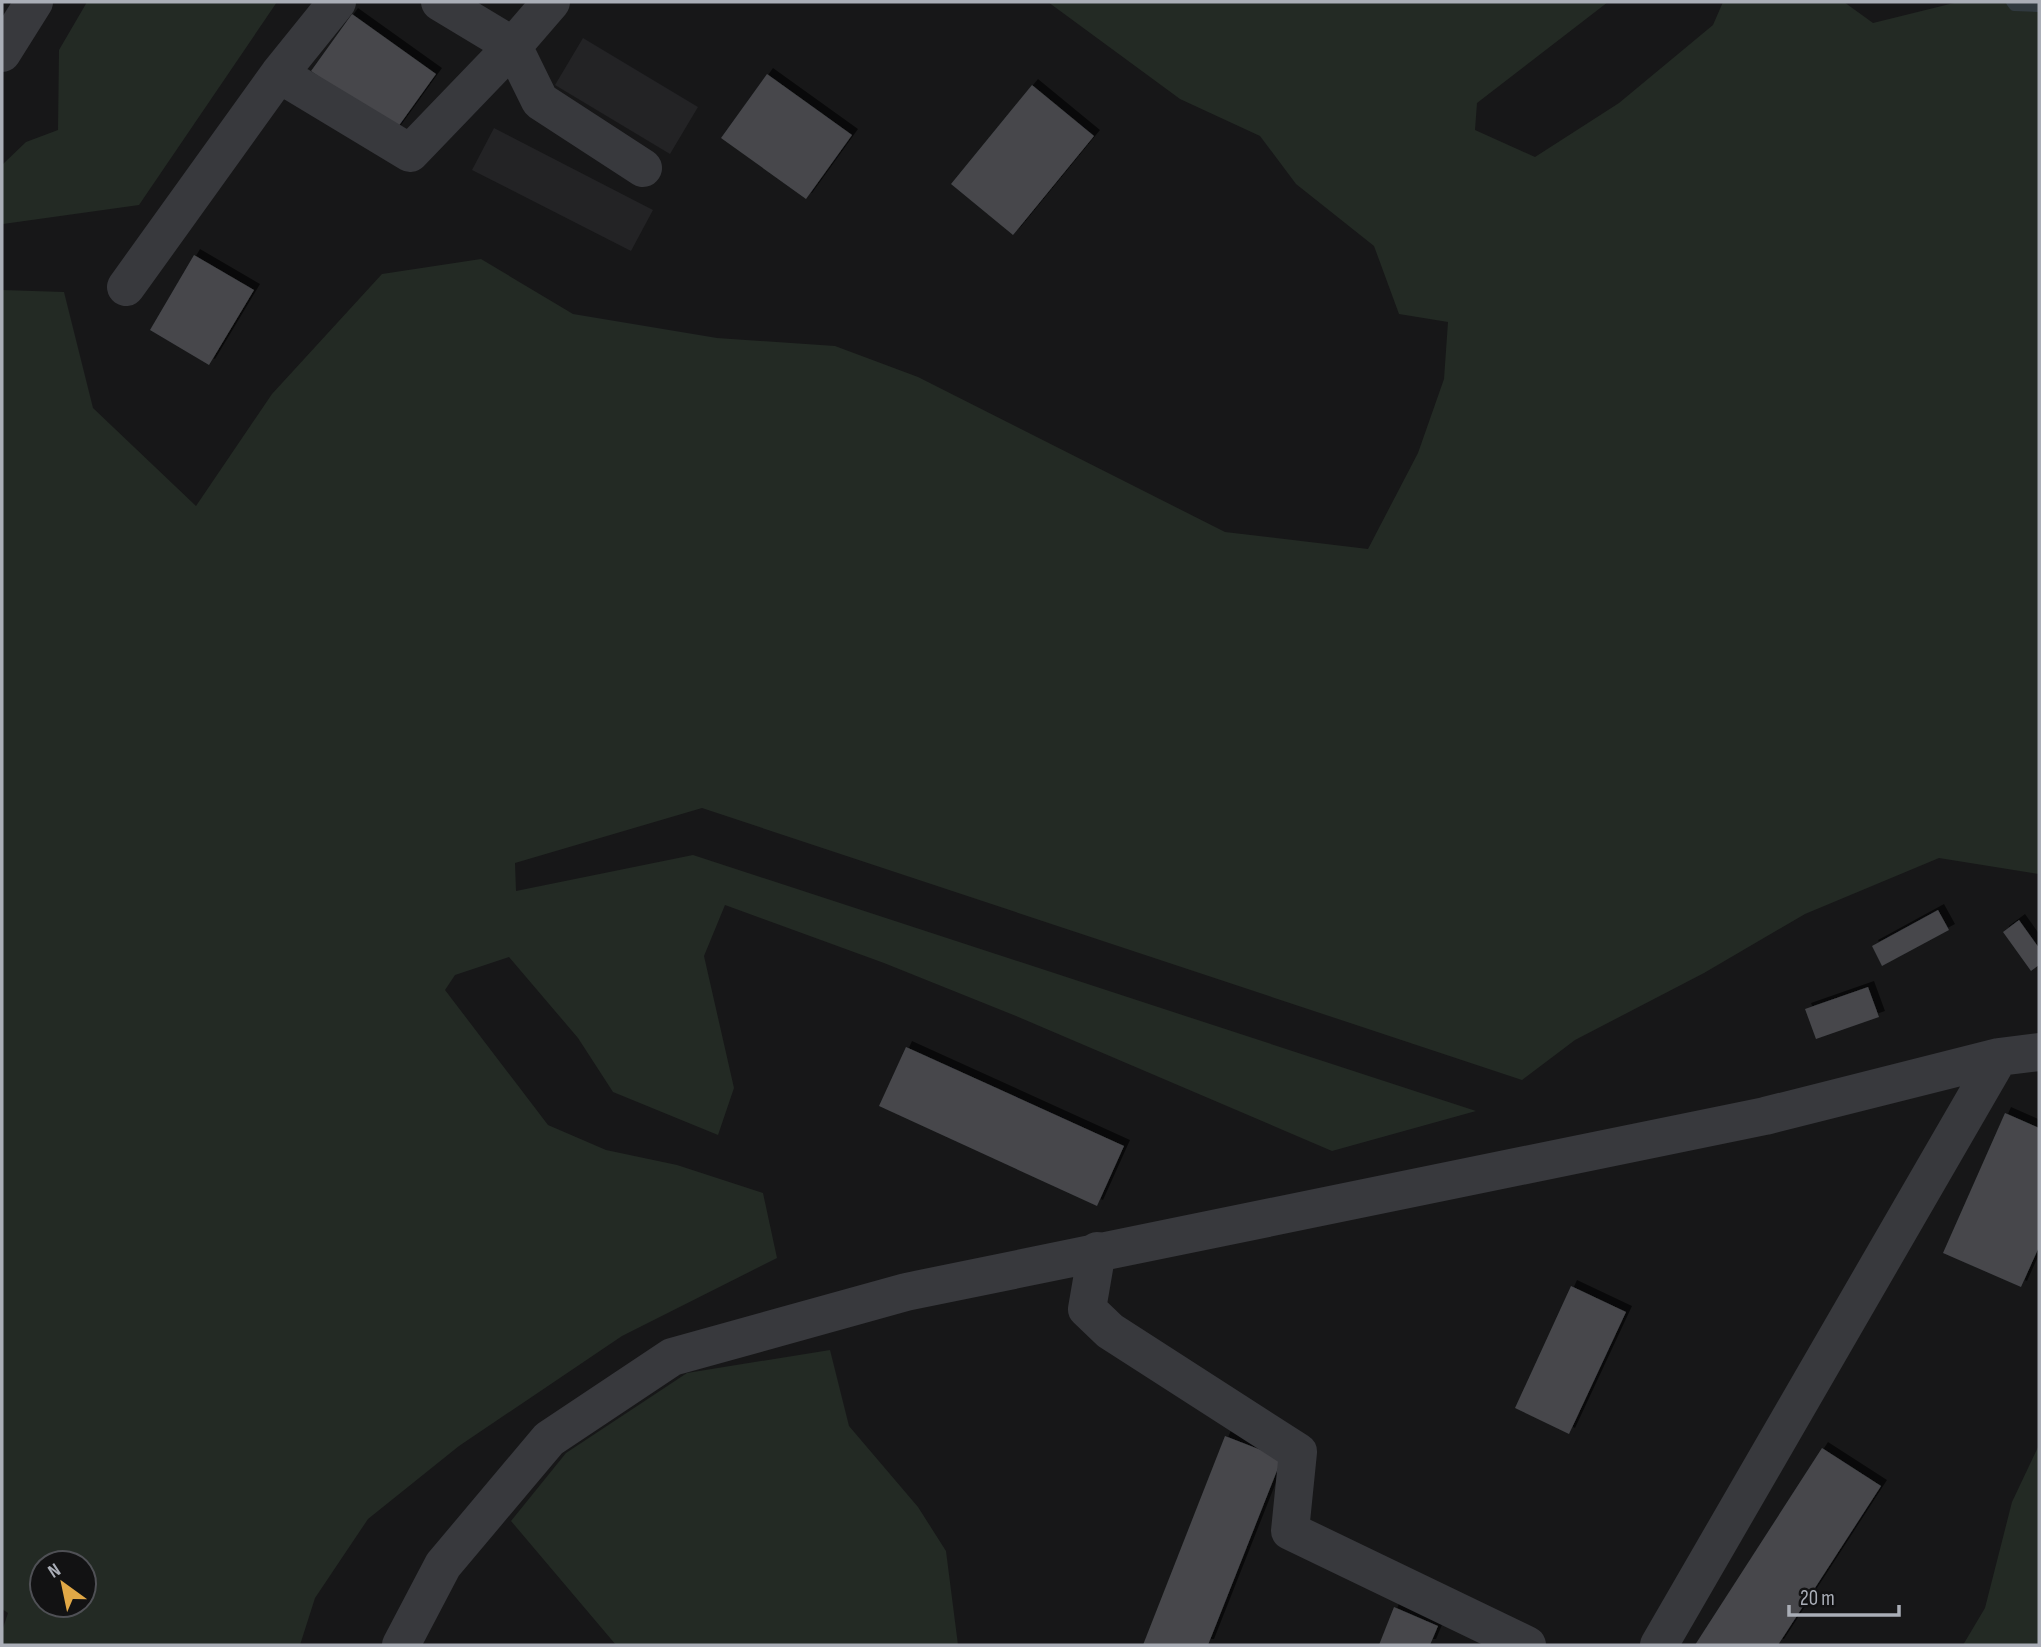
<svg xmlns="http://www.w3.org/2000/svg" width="2041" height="1647" viewBox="0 0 2041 1647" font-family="'Sofia Sans Condensed',sans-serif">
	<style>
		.built { fill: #232325 }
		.green { fill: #232a24; fill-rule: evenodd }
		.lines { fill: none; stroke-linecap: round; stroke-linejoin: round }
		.stream { stroke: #313a40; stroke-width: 10 }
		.building { fill: #46474b; filter: url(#shadow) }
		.minor { stroke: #38393d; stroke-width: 38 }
	</style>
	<defs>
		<filter id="shadow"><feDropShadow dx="6" dy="-6" stdDeviation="0" flood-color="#0009"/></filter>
	</defs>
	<rect width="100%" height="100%" fill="#171718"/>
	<path class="built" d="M583,38L698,107L670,154L555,85Z
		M494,128L653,210L631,251L472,170Z"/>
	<path class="green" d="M87,2H277L139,205L3,224L2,165L26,142L58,130L59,50Z
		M1048,2H1608L1477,103L1475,130L1535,157L1619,103L1713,25L1723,2H1844L1873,23L1958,2H2039V874L1939,858L1805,914L1704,973L1575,1040L1522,1080L702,808L515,863L516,891L693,855L1476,1111L1332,1151L1016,1016L884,963L725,905L704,956L734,1088L718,1135L613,1092L578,1038L509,957L455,975L445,990L548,1125L606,1150L677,1165L763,1193L777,1258L622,1336L459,1446L368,1519L315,1598L300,1645H2V1631L8,1613L2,1609V290L64,292L93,408L196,506L272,394L382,274L481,259L573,314L717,338L835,346L918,377L1225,532L1368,549L1418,453L1444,379L1448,322L1399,314L1374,246L1296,184L1260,136L1180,99ZM42,1563H84V1605H42Z
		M830,1350L849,1426L918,1507L946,1551L958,1645H616L511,1521L566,1453L687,1373Z
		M2039,1445V1645H1963L1985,1608L2012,1502Z"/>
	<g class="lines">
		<path class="stream" d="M2011,2L2014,6L2039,7"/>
	</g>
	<path class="building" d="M352,14L436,74L395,131L311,71Z
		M767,74L852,135L806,199L721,138Z
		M1032,85L1094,136L1013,235L951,184Z
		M194,255L254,290L209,365L150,330Z
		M1938,910L1949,930L1882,966L1872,946Z
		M2019,920L2039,948V965L2031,971L2003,932Z
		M1868,987L1879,1017L1816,1039L1805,1009Z
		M906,1047L1124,1146L1097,1206L879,1106Z
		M2005,1113L2039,1128V1247L2021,1287L1943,1253Z
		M1571,1286L1626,1312L1569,1434L1515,1408Z
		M1225,1436L1282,1458L1208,1645H1143Z
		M1822,1448L1881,1486L1778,1645H1695Z
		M1394,1607L1438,1626L1430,1645H1379Z"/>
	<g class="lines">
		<path class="minor" d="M440,2L513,46L540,101L643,168
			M2,53L34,2
			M279,74L410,153L513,46L551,2
			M126,287L279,74L337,2
			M1097,1251L1087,1309L1110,1331L1298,1452L1290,1531L1527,1645
			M401,1645L443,1565L549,1439L672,1357L906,1292L1765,1116L1999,1057L2039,1052
			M1659,1645L1999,1057"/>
	</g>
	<rect width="2041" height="1647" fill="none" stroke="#aaaeb7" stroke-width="7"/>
	<g transform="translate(63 1584) rotate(327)"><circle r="33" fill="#121213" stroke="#4f5055" stroke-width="2"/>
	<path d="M0-5L12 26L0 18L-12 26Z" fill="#e1a846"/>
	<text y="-10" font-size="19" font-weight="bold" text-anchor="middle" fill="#aaaeb7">N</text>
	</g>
	<path d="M1789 1605v10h110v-10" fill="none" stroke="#aaaeb7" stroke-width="3.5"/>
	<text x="1800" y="1605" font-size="21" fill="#aaaeb7" stroke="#121213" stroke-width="5" paint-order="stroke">20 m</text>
</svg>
